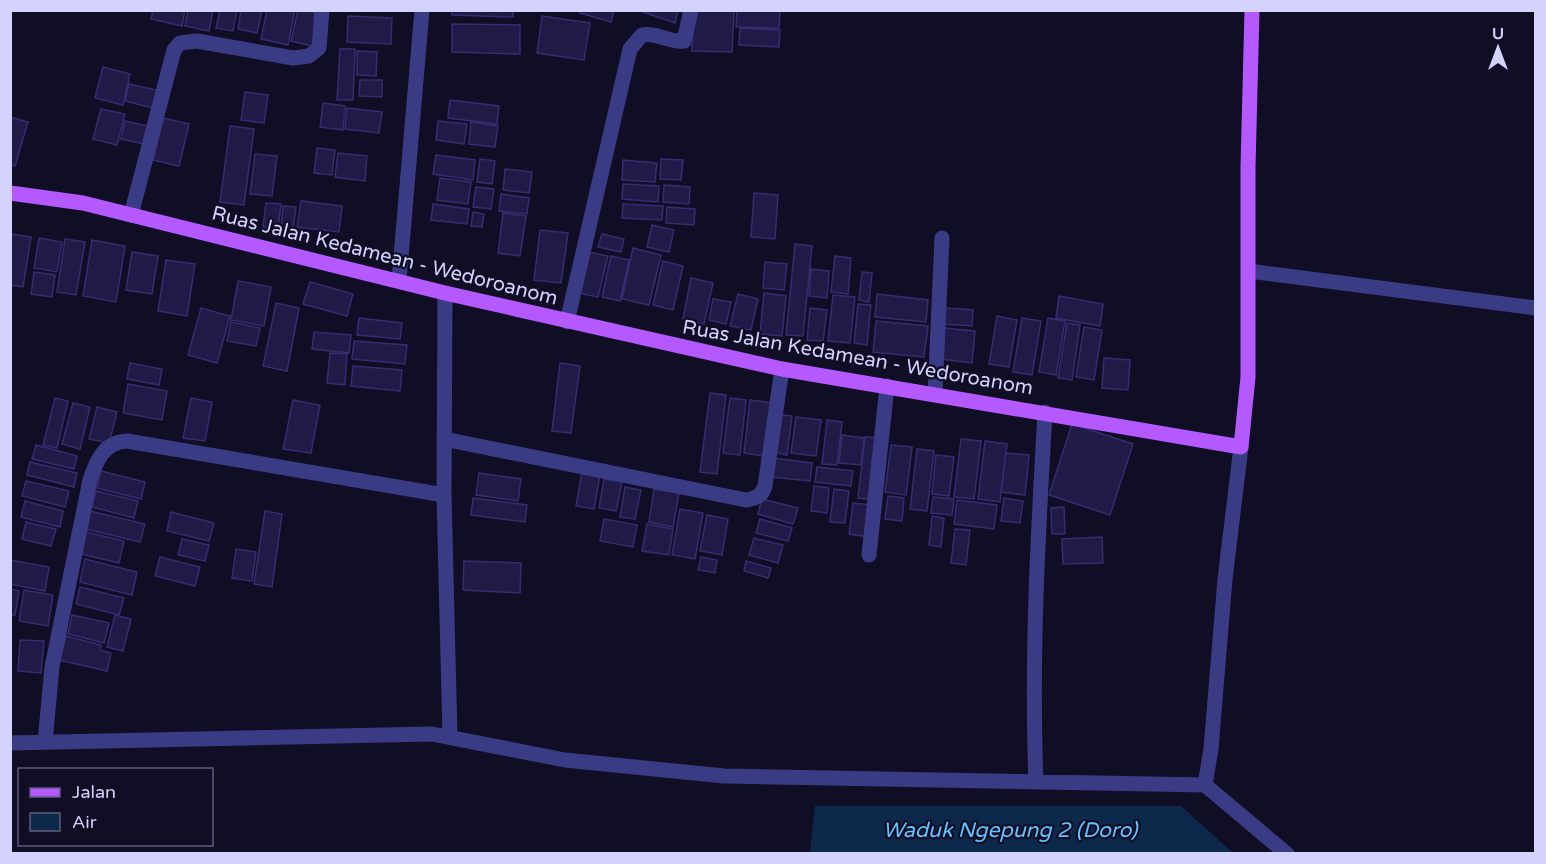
<svg xmlns="http://www.w3.org/2000/svg" width="1546" height="864" viewBox="0 0 1546 864" font-family="'Varela Round',sans-serif">
	<style>
		.water { fill: #0c294b }
		.building { fill: #201a46; stroke: #352c72; stroke-width: 1.5 }
		.lines { fill: none; stroke-linecap: round; stroke-linejoin: round }
		.minor { stroke: #393c84; stroke-width: 15 }
		.major { stroke: #b459ff; stroke-width: 15 }
		.labels { text-anchor: middle; stroke-width: 4.5; stroke-linejoin: round; paint-order: stroke }
		.street-label { font-size: 20px; fill: #d4d2ff; stroke: #100e25 }
		.water-label { font-size: 21px; font-style: italic; fill: #60c2ff; stroke: #100e25 }
	</style>
	<rect width="100%" height="100%" fill="#100e25"/>
	<path class="water" d="M815,806H1181L1233,853H810Z"/>
	<path class="building" d="M153,10H185L182,26L151,19Z
		M188,10H213L209,31L185,26Z
		M220,10H237L233,31L216,28Z
		M241,10H262L257,33L238,29Z
		M267,10H295L288,45L261,39Z
		M298,10L319,13L312,46L291,41Z
		M452,10H513V17L452,15Z
		M581,10H614L611,22L580,13Z
		M637,10H678L675,23Z
		M694,10H734L732,52L692,51Z
		M737,10H780L779,28L736,27Z
		M348,16L392,18L391,44L347,42Z
		M542,16L590,23L584,60L537,53Z
		M452,24L520,25V54L452,52Z
		M740,28L780,30L779,47L739,45Z
		M340,49H355L353,100H337Z
		M357,51L377,52L376,76L357,75Z
		M103,67L130,74L123,105L95,98Z
		M360,80H382V97L359,96Z
		M129,84L161,91L157,109L125,101Z
		M245,92L268,95L264,123L241,120Z
		M450,100L499,106L497,124L448,118Z
		M323,103L345,106L343,130L320,127Z
		M347,108L382,112L379,133L345,129Z
		M101,109L125,114L117,145L93,139Z
		M10,117L28,122L15,166L10,165Z
		M163,118L189,124L179,166L153,160Z
		M125,121L148,126L144,144L121,139Z
		M438,121L467,124L464,144L436,140Z
		M471,122L498,126L495,147L469,144Z
		M230,126L254,129L244,205L220,202Z
		M317,148L335,150L332,175L314,173Z
		M338,153L367,156L365,181L335,177Z
		M255,154L277,156L272,196L250,194Z
		M436,155L475,160L473,180L433,174Z
		M480,159L495,161L492,184L477,182Z
		M661,159L683,160L681,180L660,179Z
		M623,160L657,163L655,182L622,180Z
		M505,169L532,172L529,193L503,190Z
		M440,178L471,182L468,204L437,200Z
		M623,184L659,186L658,202L622,199Z
		M664,185L690,187L689,204L663,202Z
		M476,187L494,189L491,209L473,207Z
		M754,193L778,195L775,239L751,237Z
		M501,194L529,198L527,214L499,211Z
		M301,201L342,206L339,232L297,227Z
		M266,203L281,204L278,229L263,227Z
		M433,204L469,209L467,224L431,220Z
		M623,204L663,206L662,220L622,218Z
		M283,206L296,207L293,228L281,227Z
		M667,207L695,209L694,225L666,223Z
		M473,212L484,214L482,227L471,226Z
		M503,213L526,216L520,256L498,253Z
		M652,225L674,230L669,252L647,247Z
		M540,230L568,233L561,283L534,280Z
		M10,234L31,237L23,287L10,285Z
		M602,234L624,239L621,252L598,247Z
		M39,238L62,242L57,272L34,268Z
		M65,239L85,242L76,295L57,292Z
		M92,240L125,246L116,302L83,296Z
		M795,244L812,246L803,336L786,335Z
		M633,248L661,255L649,305L622,299Z
		M132,252L158,256L152,294L126,290Z
		M588,252L608,256L598,297L578,293Z
		M611,256L629,260L620,301L602,297Z
		M835,256L851,258L848,294L831,292Z
		M166,260L195,264L187,316L158,311Z
		M663,261L683,266L673,310L653,305Z
		M765,262L787,264L784,290L763,288Z
		M811,269L829,271L827,298L809,296Z
		M34,272L55,275L52,297L31,294Z
		M862,272L872,273L869,302L859,300Z
		M691,278L713,283L704,324L683,319Z
		M238,281L271,287L264,326L231,320Z
		M310,282L353,294L347,316L303,304Z
		M764,293L786,296L782,336L760,334Z
		M738,294L758,299L751,330L730,326Z
		M877,294L928,300L926,322L875,317Z
		M833,295L855,297L850,343L828,341Z
		M1059,296L1103,304L1100,326L1056,318Z
		M713,299L731,302L726,324L709,320Z
		M276,303L299,308L287,371L263,366Z
		M858,304L871,305L867,345L854,343Z
		M201,308L230,316L217,363L188,355Z
		M810,308L827,310L823,341L807,340Z
		M946,308L973,310L972,326L944,324Z
		M997,316L1017,320L1009,367L989,364Z
		M359,318L402,323L400,339L357,335Z
		M1022,318L1041,321L1032,375L1013,372Z
		M1048,318L1065,321L1056,375L1039,372Z
		M876,321L928,326L924,357L873,352Z
		M231,322L260,328L256,346L227,341Z
		M1067,323L1080,325L1072,380L1058,378Z
		M1084,327L1102,330L1094,380L1076,377Z
		M944,328L975,331L972,363L941,359Z
		M314,332L351,335L349,353L312,349Z
		M354,341L407,345L405,364L352,359Z
		M330,353L347,354L345,385L327,383Z
		M1104,358L1130,360L1128,390L1102,388Z
		M130,363L162,369L159,385L127,379Z
		M560,363L580,366L571,433L552,431Z
		M353,366L402,370L400,391L351,386Z
		M128,384L167,391L162,420L123,413Z
		M710,393L726,395L717,474L700,472Z
		M55,398L68,401L57,448L43,445Z
		M191,398L212,402L205,441L183,438Z
		M730,398L746,400L740,455L723,453Z
		M293,400L320,405L311,453L283,449Z
		M750,400L775,403L768,457L744,453Z
		M73,403L90,407L80,449L62,444Z
		M97,407L117,412L109,443L89,439Z
		M781,415L792,416L787,455L776,453Z
		M796,417L821,420L816,456L791,453Z
		M827,420L842,422L837,465L822,464Z
		M1072,424L1133,444L1110,515L1049,495Z
		M842,435L864,438L861,465L839,463Z
		M865,437L881,438L873,500L858,498Z
		M961,439L981,441L974,499L954,497Z
		M985,441L1007,444L1000,502L978,499Z
		M36,445L77,456L74,469L32,459Z
		M891,445L912,447L906,495L885,492Z
		M917,449L934,451L927,511L910,509Z
		M1006,453L1029,455L1025,495L1001,492Z
		M936,455L954,457L949,496L932,494Z
		M773,458L812,463L810,481L771,477Z
		M30,462L77,473L74,487L27,475Z
		M817,467L853,471L851,486L815,482Z
		M101,471L145,482L141,499L97,488Z
		M582,472L600,475L594,509L576,506Z
		M479,473L521,479L518,501L476,495Z
		M604,479L622,482L616,511L599,508Z
		M26,481L69,491L65,507L22,496Z
		M814,486L829,488L827,513L811,511Z
		M625,487L641,490L635,519L620,517Z
		M654,489L679,493L673,527L649,522Z
		M834,489L849,491L845,523L830,522Z
		M96,491L138,501L134,518L92,507Z
		M888,496L904,498L902,521L885,519Z
		M933,497L954,499L952,515L931,513Z
		M473,498L527,505L525,522L471,515Z
		M1004,498L1023,501L1020,523L1001,521Z
		M762,499L798,508L793,524L758,514Z
		M957,500L997,505L994,529L954,524Z
		M25,501L63,511L60,527L21,517Z
		M853,503L872,505L868,537L849,534Z
		M1064,507L1065,534H1052L1051,508Z
		M680,509L703,513L695,559L672,555Z
		M90,511L145,524L140,542L86,529Z
		M265,511L282,514L272,587L254,584Z
		M171,512L214,523L209,541L167,531Z
		M707,515L728,519L722,555L700,551Z
		M932,516L944,518L941,547L929,545Z
		M604,519L637,525L633,547L600,541Z
		M760,519L792,528L788,541L756,533Z
		M26,522L56,529L51,546L22,539Z
		M647,524L673,529L669,555L642,551Z
		M955,529L970,530L966,565L951,563Z
		M86,532L124,541L119,563L81,554Z
		M1102,537L1103,563L1063,564L1062,539Z
		M754,538L783,545L778,563L749,555Z
		M182,539L209,545L205,561L178,555Z
		M236,549L256,552L252,581L232,578Z
		M160,557L200,567L195,586L155,576Z
		M701,557L717,560L715,573L698,570Z
		M85,559L137,572L132,595L80,582Z
		M10,560L49,567L45,591L10,584Z
		M464,561L521,563L520,593L463,590Z
		M746,561L771,568L768,578L744,571Z
		M80,587L124,598L119,615L76,604Z
		M10,589L19,591L15,615H10Z
		M24,590L53,595L48,626L19,621Z
		M72,615L109,623L104,643L68,634Z
		M115,615L131,619L123,651L107,647Z
		M66,636L101,645L100,650L111,653L107,671L59,660Z
		M20,640L44,641L41,673L18,671Z"/>
	<g class="lines">
		<path class="minor" d="M131,215L174,50L180,43L197,41L293,58L309,56L319,48L322,10
			M1249,271L1536,308
			M399,280L422,10
			M445,293L444,495L450,737
			M567,322L630,49L642,35C657,32 669,43 684,41L691,10
			M935,394L942,238
			M444,439L746,500C757,498 762,496 765,486L782,369
			M869,555L887,386
			M45,742L52,667L90,480C96,461 104,442 127,441L444,495
			M10,743L432,734L565,760L724,776L1205,785L1287,854
			M1036,782C1031,658 1038,535 1045,412
			M1205,785L1211,749L1225,579L1241,447"/>
		<path class="major" d="M10,193L83,203L445,293L782,369L1241,447L1248,377V167L1252,10"/>
	</g>
	<g class="labels">
		<g class="street-label">
			<text transform="translate(385 255) rotate(14)" y="7">Ruas Jalan Kedamean - Wedoroanom</text>
			<text transform="translate(858 357) rotate(10)" y="7">Ruas Jalan Kedamean - Wedoroanom</text>
		</g>
		<g class="water-label">
			<text x="1010" y="837">Waduk Ngepung 2 (Doro)</text>
		</g>
	</g>
	<rect width="1546" height="864" fill="none" stroke="#d4d2ff" stroke-width="24"/>
	<rect x="18" y="768" width="195" height="78" fill="#100e25" stroke="#5e5c7c" stroke-width="1.5"/>
	<rect x="30" y="788" width="30" height="9" fill="#b459ff" stroke="#5e5c7c" stroke-width="1.5"/>
	<text x="72" y="798" font-size="18" fill="#d4d2ff">Jalan</text>
	<rect x="30" y="813" width="30" height="18" fill="#0c294b" stroke="#5e5c7c" stroke-width="1.5"/>
	<text x="72" y="828" font-size="18" fill="#d4d2ff">Air</text>
	<g transform="translate(1498 48)" stroke="#100e25" stroke-width="4.5" paint-order="stroke">
	<path d="M0-4.5L10 22L0 15L-10 22Z" fill="#d4d2ff"/>
	<text y="-9" font-size="16" font-weight="bold" text-anchor="middle" fill="#d4d2ff">U</text>
	</g>
</svg>
